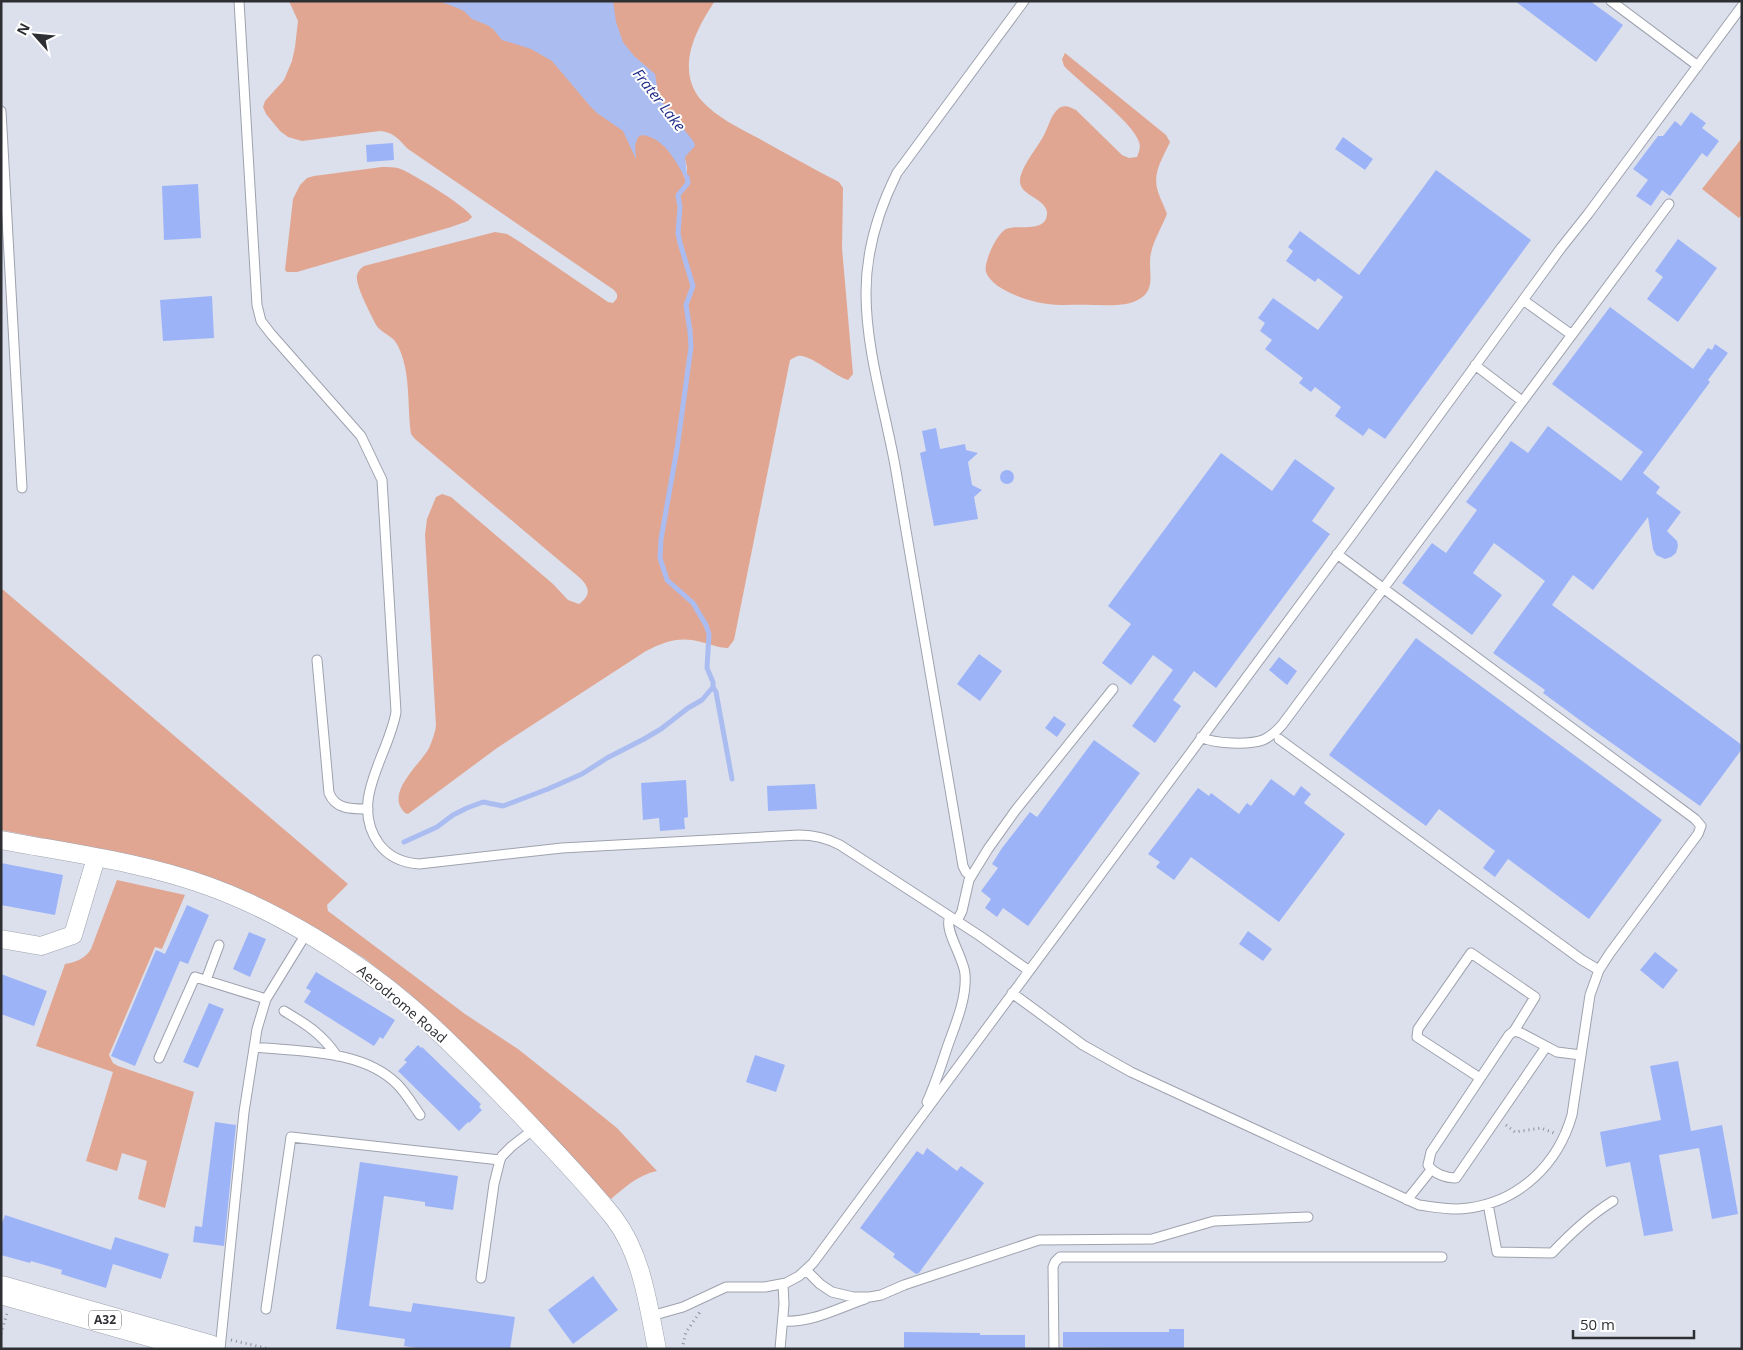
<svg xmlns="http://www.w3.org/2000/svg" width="1743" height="1350" viewBox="0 0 1743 1350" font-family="'Open Sans',sans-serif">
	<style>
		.green { fill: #e1a692 }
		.water { fill: #abbdf0 }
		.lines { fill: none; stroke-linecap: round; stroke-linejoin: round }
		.stream { stroke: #abbdf0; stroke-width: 5 }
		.building { fill: #9db3f7 }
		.service-casing { stroke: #9ea2ae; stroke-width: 11 }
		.minor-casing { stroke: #9ea2ae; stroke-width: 19 }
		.primary-casing { stroke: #9ea2ae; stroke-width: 29 }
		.path { stroke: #8c9098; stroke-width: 3; stroke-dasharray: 1 4; stroke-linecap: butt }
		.service { stroke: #fff; stroke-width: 9 }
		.minor { stroke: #fff; stroke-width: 18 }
		.primary { stroke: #fff; stroke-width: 28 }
		.labels { text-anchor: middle; stroke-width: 4; stroke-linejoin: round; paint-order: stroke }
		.shield { fill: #fff; stroke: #6c6d70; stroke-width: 1 }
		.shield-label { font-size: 12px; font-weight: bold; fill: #2d2f33 }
		.street-label { font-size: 14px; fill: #2d2f33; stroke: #fff }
		.water-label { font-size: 15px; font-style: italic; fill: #1e2b89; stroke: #fff }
	</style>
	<rect width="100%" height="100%" fill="#dbe0ec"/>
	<path class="green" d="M289,1H547C556,19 572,47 588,58C598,65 611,70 622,76L627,81L651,119L670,136L683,174L687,182V167L679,137L656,111L636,78L629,71L585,44L560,1H715C696,29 675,69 701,100C716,117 739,128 758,138C785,153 812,168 839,182L843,188L842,248L853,374L848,380C834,376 810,354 798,356C795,357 793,358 790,360L734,640L728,648C720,648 713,645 705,643C681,636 668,640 646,651L497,748L408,814L405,813C384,793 420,765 429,748C432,741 435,733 436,726L425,535L427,519L436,497L442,494L451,497L553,584L568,600L579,604C591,595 590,588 580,578L415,439L411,434C407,405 411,372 398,346C393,335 382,334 376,325C371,314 355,286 357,275C358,271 361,268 364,266L495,232L507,234L520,242L608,302L613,303L617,298V294L614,290L408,149C399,140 394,132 380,131L302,141L288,137L280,131L266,114L263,107L265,101L284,80L292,61L295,47L298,21Z
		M1065,53L1166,135L1170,142C1164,156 1153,171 1157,188C1159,197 1164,205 1167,214C1162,227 1154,239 1151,253C1147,269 1157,287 1141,298C1129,307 1108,305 1093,305C1078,304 1062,306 1048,304C1030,302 992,290 986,272C983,263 997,233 1006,229C1017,224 1048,234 1047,212C1045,198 1021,196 1020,182C1019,169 1038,147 1044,135C1048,128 1050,118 1056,111C1056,111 1060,107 1061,107C1067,105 1071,108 1076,110L1122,155L1129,158L1137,157C1139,152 1141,148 1139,142C1133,122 1080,83 1064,66L1062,59Z
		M1742,138V214L1739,218L1702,189Z
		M382,167C388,167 393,167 398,168C409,171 469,208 472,217L468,221L451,227L297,272H287L285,270L293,199L300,185L307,178L314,176Z
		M1,588L348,884L327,905L328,911L465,1014L518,1049L586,1103L617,1128L657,1171C638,1175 625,1187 611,1199L464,1047L409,993L364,958L325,934L293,915L109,851L1,830Z
		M117,880L185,895L162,949L155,947L109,1055L113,1063L118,1066L194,1092L165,1208L138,1199L147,1161L122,1153L117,1171L86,1161L113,1072L36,1046L65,964C76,962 85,959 91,949Z"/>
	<path class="water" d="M438,1H613L616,22L623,42L634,56L655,74L659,98L694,142L695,146L685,157L688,183C678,165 665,137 642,135L638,137L635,145L636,159L623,131L597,113L590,106L552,61L531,49L502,40L493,29L487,25L472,19L464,11L450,5Z"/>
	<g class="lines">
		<path class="stream" d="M687,177L688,183L678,195L680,207L678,233L680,243L693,286L686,305L690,331L691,347L677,449L661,539L660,558L667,580L693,603L706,625L709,634L707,668L713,682V687L716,692L732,779
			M404,842L437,827L453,815L467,808L483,802L503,806L548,789L582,774L607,758L644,739L661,729L688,708L702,700L713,687"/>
	</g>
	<path class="building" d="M1515,1H1590L1623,25L1596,62Z
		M1691,112L1706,123L1702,128L1719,141L1707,157L1702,153L1670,196L1662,190L1651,206L1636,196L1648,180L1633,169L1658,136H1663L1675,121L1681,126Z
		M1343,137L1373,159L1365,170L1335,149Z
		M393,143L394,160L367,162L366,145Z
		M1436,170L1531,240L1385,439L1369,428L1363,436L1335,416L1341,407L1315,387L1311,392L1299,383L1303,378L1265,349L1272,340L1260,331L1265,323L1258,318L1273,298L1318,330L1343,297L1318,278L1315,282L1286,261L1293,251L1288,247L1300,231L1359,275Z
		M198,184L201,238L164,240L162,186Z
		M1678,239L1717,268L1678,322L1647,299L1663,277L1655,271Z
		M212,296L214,338L163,341L160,300Z
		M1610,307L1693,369L1708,348L1712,350L1715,344L1728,353L1708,380L1710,382L1643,473L1660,487L1656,493L1681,512L1667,531L1677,541L1678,546L1676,553L1671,557L1665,559L1656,555L1653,549L1648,517L1593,590L1573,575L1552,605L1742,745V749L1700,806L1592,729L1543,693L1545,690L1493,653L1545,581L1494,543L1473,573L1502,595L1472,635L1402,583L1432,543L1446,553L1477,510L1466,502L1511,441L1528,453L1548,426L1621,481L1643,452L1552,384Z
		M936,428L940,449L965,444L966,450L978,453L968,462L972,485L982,490L974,497L978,519L934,526L920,453L926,451L922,431Z
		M1221,453L1272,491L1295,459L1335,488L1312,521L1330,534L1216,688L1194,671L1173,700L1181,706L1155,743L1132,726L1173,670L1153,655L1131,685L1102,663L1131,624L1108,606Z
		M1000 477a7 7 0 1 1 14 0a7 7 0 1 1-14 0Z
		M1416,638L1662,820L1589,919L1508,859L1495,877L1483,868L1495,851L1439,809L1426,826L1329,755Z
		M979,654L1002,671L980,701L957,684Z
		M1279,657L1297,671L1287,685L1269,670Z
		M1054,716L1066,724L1057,737L1045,728Z
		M1094,740L1140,773L1028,926L1003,908L997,917L985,908L991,899L981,891L998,868L992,864L1002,848L1030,812L1037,817Z
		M1271,779L1294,796L1301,786L1311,794L1304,803L1345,834L1279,922L1191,857L1174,880L1156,867L1160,862L1148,854L1198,788L1209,796L1211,793L1239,814L1247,803L1251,806Z
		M686,780L688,817L684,818L685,829L660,831L659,818L643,820L641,783Z
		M815,784L817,809L768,811L767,786Z
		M1,863L63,875L55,915L1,905Z
		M187,905L209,915L188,964L180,961L135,1066L111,1056L156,950L165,954Z
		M1248,931L1272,949L1263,961L1239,944Z
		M249,932L266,939L250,977L233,969Z
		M1655,952L1678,970L1663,989L1640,970Z
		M316,972L395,1020L383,1039L380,1037L374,1046L304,1002L311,991L306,988Z
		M1,974L47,991L34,1026L1,1014Z
		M209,1003L224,1009L198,1068L183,1062Z
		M418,1045L421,1048L422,1047L481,1104L479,1107L482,1110L469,1123L468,1122L459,1131L398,1071L407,1062L404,1060Z
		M755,1055L785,1065L776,1092L746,1082Z
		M1678,1061L1691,1131L1722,1125L1738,1214L1712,1219L1699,1148L1659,1155L1673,1231L1644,1236L1630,1162L1606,1167L1600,1132L1661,1120L1650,1066Z
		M215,1122L236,1125L224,1246L193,1242L195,1226L202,1227Z
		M927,1148L957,1171L961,1166L984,1183L919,1273L916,1274L893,1257L895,1254L860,1228L917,1151L923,1155Z
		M360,1162L458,1176L453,1210L425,1206V1202L384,1196L369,1306L411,1312L413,1303L515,1317L510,1349H424L404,1346L405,1339L336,1329Z
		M5,1215L111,1250L115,1237L169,1254L161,1279L113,1264L106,1288L61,1274L62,1270L31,1261L30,1263L1,1255V1226Z
		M593,1276L618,1310L573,1344L548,1310Z
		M1169,1329H1184V1349L1063,1347V1332H1169Z
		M904,1332L980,1333V1335H1025V1349H904Z"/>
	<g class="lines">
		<defs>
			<path id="service" d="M239,1L257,305L261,321L271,334L361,436L382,480L396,712C389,755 348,801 379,844C389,857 404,863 419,864L562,848L799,835C814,835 827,838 840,845L980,936L1028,970
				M1611,1L1698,66
				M1,111L22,488
				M1523,300L1572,335
				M1475,365L1522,401
				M317,660L329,793C336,810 352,809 368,809
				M1201,737C1214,744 1249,745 1263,740C1271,736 1277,731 1282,725L1669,204
				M1279,739L1582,960L1599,970
				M971,876L966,872L963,866C941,735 918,603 896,471C886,413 866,352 866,293C866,252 879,209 897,173L1024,1
				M957,921L962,911L969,880L988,849L1015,811L1113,689
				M206,980L219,945
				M1012,993L1083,1045L1131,1072L1419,1205C1435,1207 1452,1211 1469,1208C1520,1201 1558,1164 1572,1115L1590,995L1599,970L1610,953L1698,834L1701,826L1695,819L1337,554
				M284,1011C306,1024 322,1034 337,1056
				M1514,1031L1521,1033L1557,1052L1581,1055
				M254,1047C300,1052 362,1049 397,1084C406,1093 413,1105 420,1115
				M159,1058L195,977L266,999
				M1480,1078L1417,1037L1418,1029L1471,953L1535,997L1514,1031L1509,1035L1431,1152L1428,1165C1434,1174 1446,1178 1456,1178L1546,1047
				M927,1102C935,1085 941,1066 947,1048C955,1025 967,999 965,974C964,958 943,929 950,917
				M1407,1200L1431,1170
				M1488,1204L1497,1252L1552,1253C1571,1233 1590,1215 1613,1201
				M806,1270L820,1284L832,1292L853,1297H870L881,1295L904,1285L1039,1240L1152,1239L1214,1221L1308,1217
				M481,1278L494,1184L500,1160L502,1156L512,1146L534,1129
				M266,1309L291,1137L500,1160
				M651,1316L683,1307L726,1287H765L786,1283L799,1276L813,1263L1351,536L1561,248L1588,214L1742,6
				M783,1321C812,1323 838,1308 865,1299
				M220,1349L244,1112L257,1029L266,999L306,934
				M780,1349L784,1304L783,1284
				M1054,1349L1053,1267L1055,1262L1060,1257H1442"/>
			<path id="minor" d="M1,840C70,853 142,862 208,886C278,911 355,959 412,1008C449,1040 483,1076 517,1111C550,1146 584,1180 614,1218C642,1255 648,1304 657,1349
				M1,939L41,946L73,935L96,858"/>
			<path id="primary" d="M1,1290L209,1349"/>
		</defs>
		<use href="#service" class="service-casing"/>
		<use href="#minor" class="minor-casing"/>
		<use href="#primary" class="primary-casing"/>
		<path class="path" d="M1506,1125L1515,1132L1541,1128L1554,1133
			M1,1334L7,1313
			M231,1340L270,1349
			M682,1349L686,1332L700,1312"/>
		<use href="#service" class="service"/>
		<use href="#minor" class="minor"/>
		<use href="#primary" class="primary"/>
	</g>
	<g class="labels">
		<rect class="shield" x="89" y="1310.5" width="32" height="19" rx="4"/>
		<g class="shield-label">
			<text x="105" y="1324">A32</text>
		</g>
		<g class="street-label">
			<text transform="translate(402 1004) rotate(40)" y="5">Aerodrome Road</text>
		</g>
		<g class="water-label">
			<text transform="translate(659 100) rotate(52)" y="5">Frater Lake</text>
		</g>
	</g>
	<rect width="1743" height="1350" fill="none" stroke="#2d2f33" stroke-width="5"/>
	<g transform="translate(35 35) rotate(297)" stroke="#ffffff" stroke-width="4" paint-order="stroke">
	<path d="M0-4L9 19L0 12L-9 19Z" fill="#2d2f33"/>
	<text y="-8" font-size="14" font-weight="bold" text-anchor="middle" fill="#2d2f33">N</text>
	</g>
	<path d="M1573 1330v8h121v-8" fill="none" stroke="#2d2f33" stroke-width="2.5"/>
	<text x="1580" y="1330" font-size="15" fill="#2d2f33" stroke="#ffffff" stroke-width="4" paint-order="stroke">50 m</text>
</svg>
